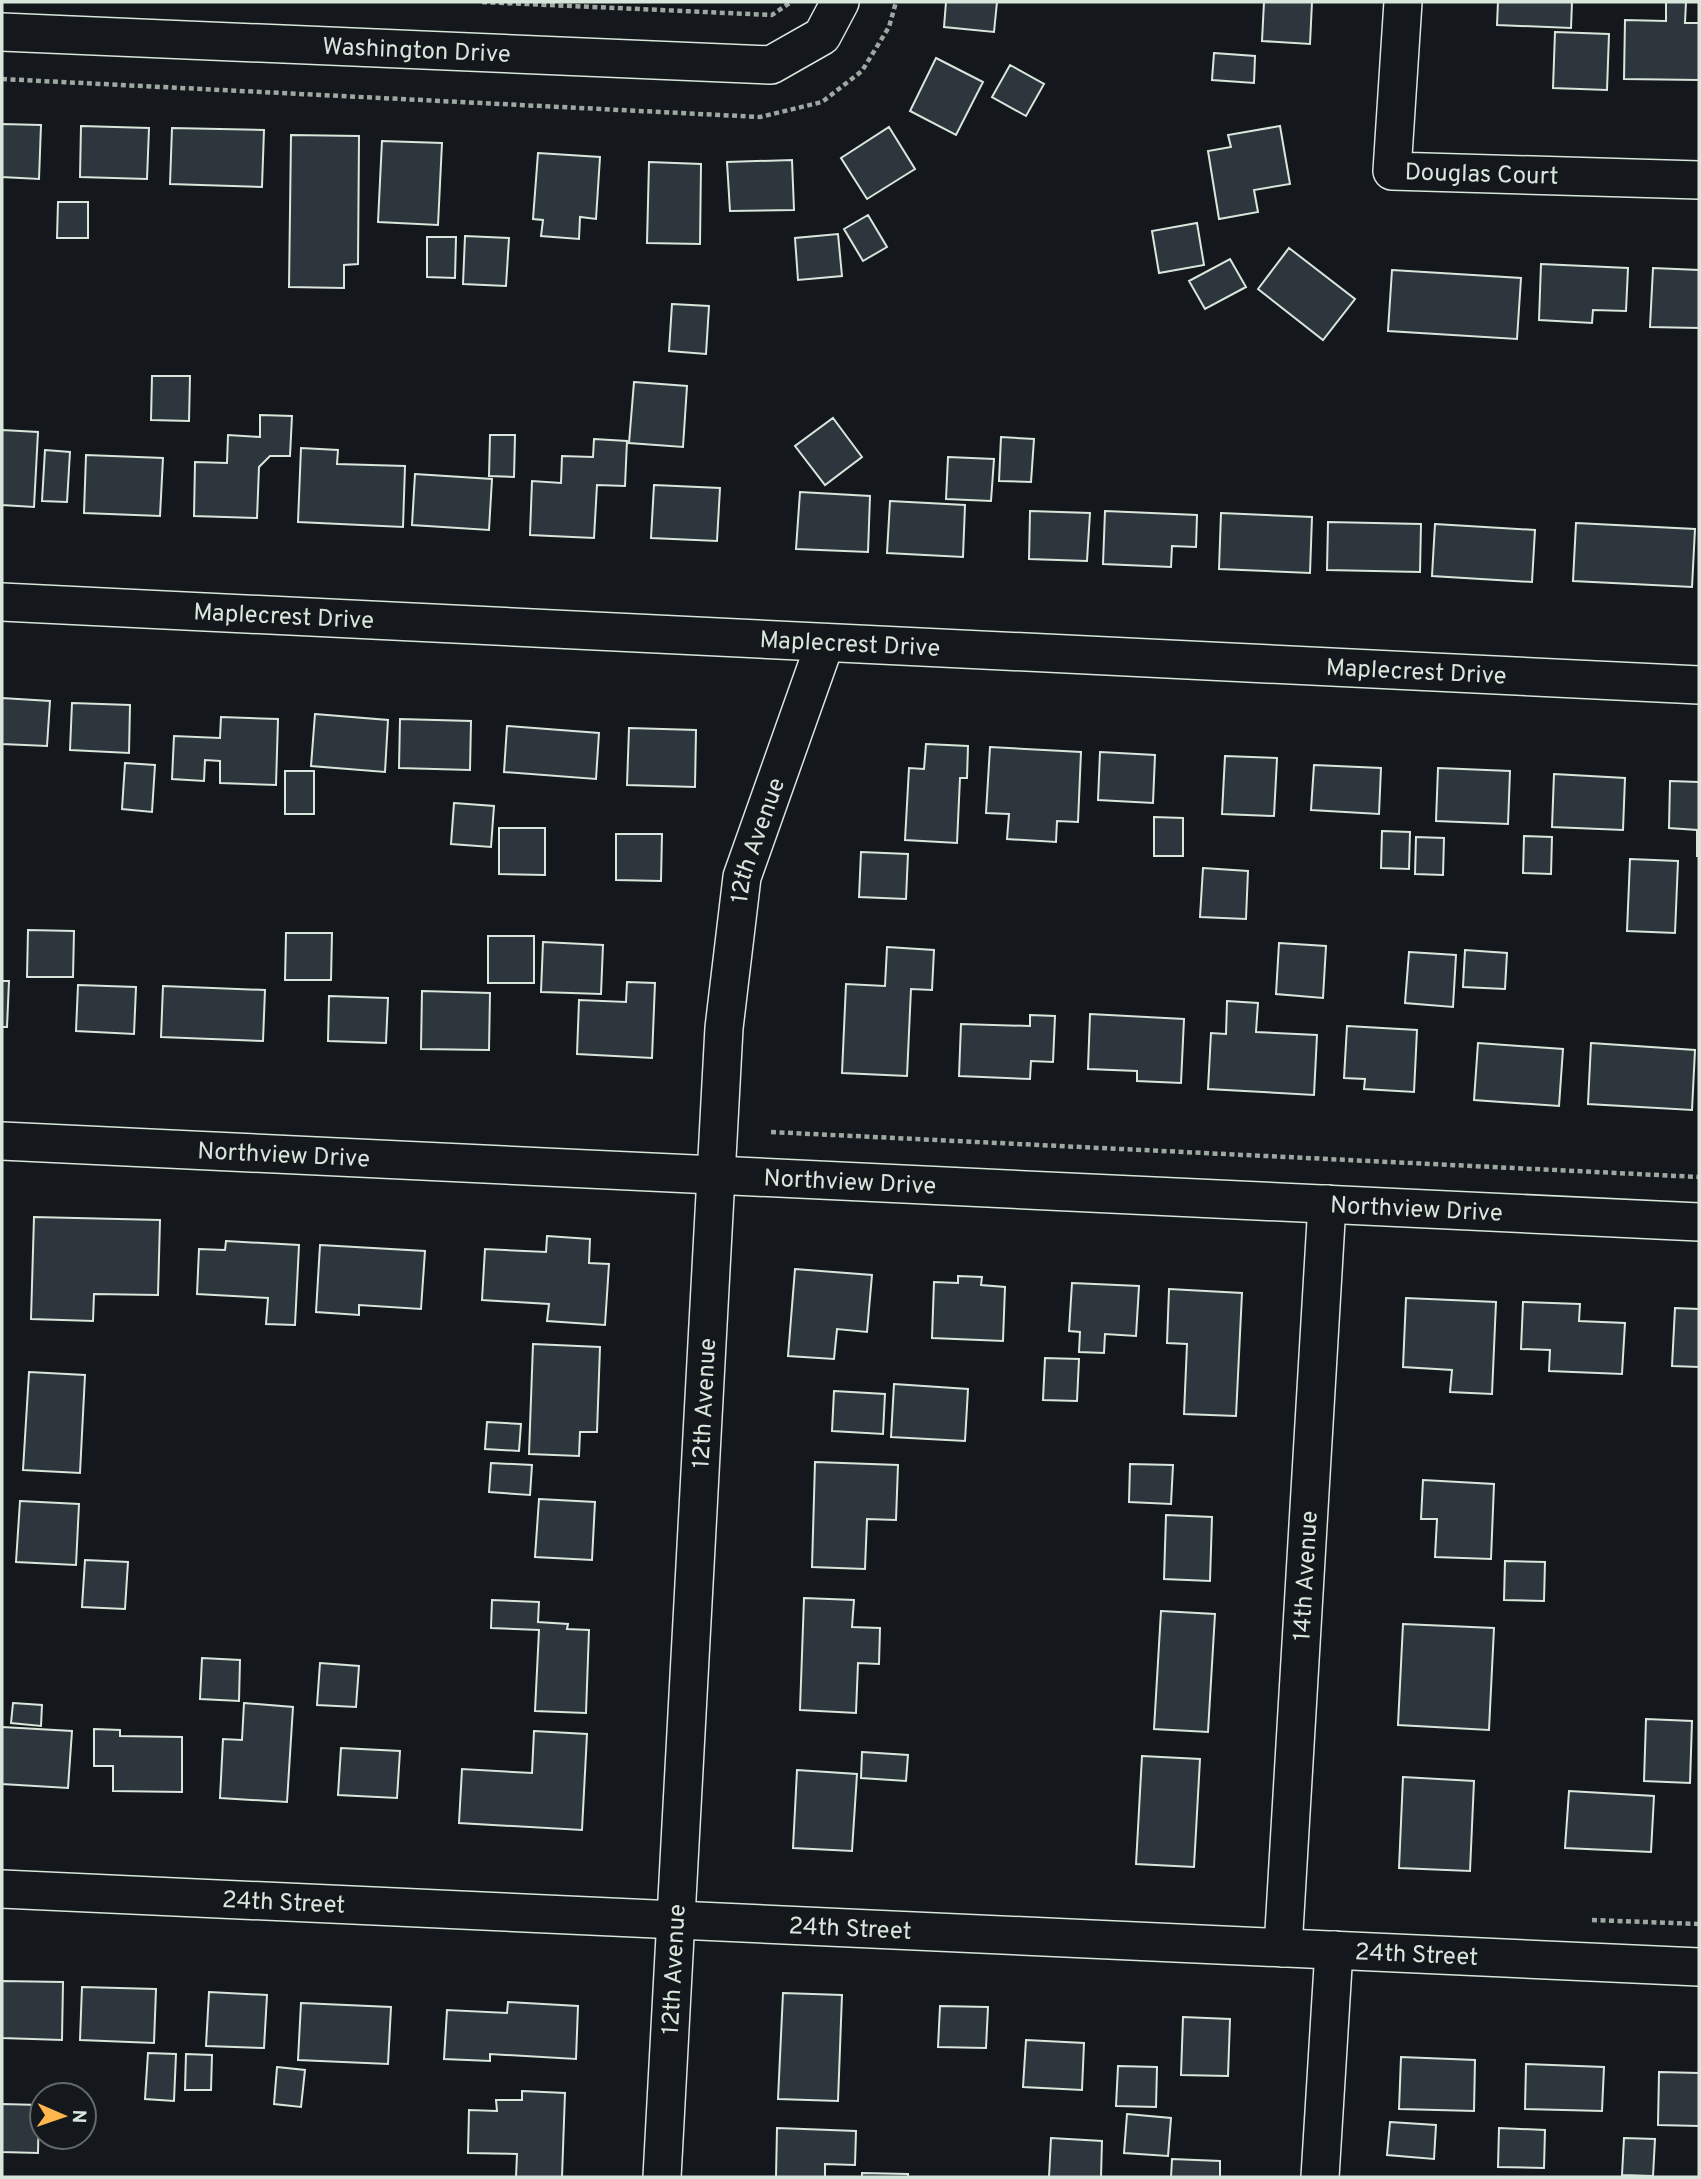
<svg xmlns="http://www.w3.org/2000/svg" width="1701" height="2179" viewBox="0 0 1701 2179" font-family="Overpass,sans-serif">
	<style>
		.building { fill: #2c363c; stroke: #d8e6dc; stroke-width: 2 }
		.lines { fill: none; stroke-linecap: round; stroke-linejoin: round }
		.street-casing { stroke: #d8e6dc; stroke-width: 40 }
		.path { stroke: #9da8a2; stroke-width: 4.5; stroke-dasharray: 5 3.5; stroke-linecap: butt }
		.street { stroke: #14181c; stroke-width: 37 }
		.labels { text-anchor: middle; stroke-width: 5; stroke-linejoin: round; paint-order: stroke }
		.street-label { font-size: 24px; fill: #d8e6dc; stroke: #14181c }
	</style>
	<rect width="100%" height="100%" fill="#14181c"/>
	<path class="building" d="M946,2H997L994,32L944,27Z
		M1264,2H1312L1310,44L1262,41Z
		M1498,2H1572L1571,28L1497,25Z
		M1666,2H1686L1685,23H1699V80L1624,79L1625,20L1666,21Z
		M1555,32L1609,34L1607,90L1553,88Z
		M1214,53L1255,56L1254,83L1212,80Z
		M936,58L983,82L956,135L910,111Z
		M1010,65L1044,84L1026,116L992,97Z
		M2,124L41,125L39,179L2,177Z
		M81,126L149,128L147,179L80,177Z
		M1280,126L1290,184L1254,190L1258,212L1219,219L1208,151L1231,147L1228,135Z
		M889,127L915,169L867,199L841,158Z
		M172,128L264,130L262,187L170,184Z
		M291,135L359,136L358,264L344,265V288L289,287Z
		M382,141L442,143L438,225L378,222Z
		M538,153L600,157L596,219L580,217L579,239L541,236L543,220L533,219Z
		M792,160L794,210L730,211L727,162Z
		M649,162L701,164L700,244L647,243Z
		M58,202H88V238H57Z
		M868,215L887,247L863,261L844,229Z
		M1197,223L1204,265L1159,273L1152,231Z
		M838,234L842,276L798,280L795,238Z
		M465,236L509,238L506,286L463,284Z
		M427,237H456L455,278L427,277Z
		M1289,248L1355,299L1323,340L1258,289Z
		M1230,259L1246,287L1205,309L1189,281Z
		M1541,264L1628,268L1626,311L1593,310L1592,323L1539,320Z
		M1653,268L1699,270V328L1650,327Z
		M1392,270L1521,278L1517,339L1388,331Z
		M672,304L709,306L706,354L669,351Z
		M152,376H190L189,421L151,420Z
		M634,382L687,386L683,447L629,443Z
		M260,415L292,416L290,456H270L259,467L257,518L194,516L195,462L227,463L228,435L260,437Z
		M833,418L862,457L825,485L795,446Z
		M2,430L38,432L34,507L2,505Z
		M490,435H515L514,477L489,476Z
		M1001,437L1034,439L1031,482L999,481Z
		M594,439L627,441L625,486L597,485L594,538L530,535L532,481L561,483L562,456L593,457Z
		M301,448L338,450L337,464L405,466L403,527L298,522Z
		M45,450L70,452L67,502L42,501Z
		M86,455L163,458L160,516L84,513Z
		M948,457L994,459L991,501L946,499Z
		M415,474L492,479L489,530L412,525Z
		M654,485L720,488L717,541L651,538Z
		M800,492L870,496L868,552L796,549Z
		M890,501L965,505L963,557L887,553Z
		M1030,511L1090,513L1087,561L1029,559Z
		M1105,511L1197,515L1196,547L1172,546L1171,567L1103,564Z
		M1221,513L1312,517L1310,573L1219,569Z
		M1328,522L1421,524L1420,572L1327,570Z
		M1576,523L1695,529L1692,587L1573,581Z
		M1435,524L1535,530L1532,582L1432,576Z
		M2,698L50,701L47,746L2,744Z
		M72,703L130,705L129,753L70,750Z
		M315,714L388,720L385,772L311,766Z
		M221,717L278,719L276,785L220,783V761L205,760L204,781L172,779L174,736L220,738Z
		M400,719L471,721L470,770L399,768Z
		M507,726L599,733L596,779L504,772Z
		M629,728L696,730L695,787L627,785Z
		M926,744L968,746L967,778H960L957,843L905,840L909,768L924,769Z
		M990,747L1081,752L1078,822L1057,821L1056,842L1007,839L1009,814L986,813Z
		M1100,752L1155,755L1153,803L1098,800Z
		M1225,756L1277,758L1274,816L1222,814Z
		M125,763L155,765L152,812L122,809Z
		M1314,765L1381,768L1379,814L1311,810Z
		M1438,768L1510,771L1508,824L1436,821Z
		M285,771H314V814H285Z
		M1554,774L1625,778L1623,830L1552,827Z
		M1670,781L1699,782V856H1697V830L1669,828Z
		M454,803L494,806L491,847L451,844Z
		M1154,817L1183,818V856H1154Z
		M499,828H545V875L499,874Z
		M1382,831L1410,832L1409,869L1381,868Z
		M616,834H662L661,881L616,880Z
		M1524,836L1552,837L1551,874L1523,873Z
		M1416,837L1444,838L1443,875L1415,874Z
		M861,852L908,854L906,899L859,897Z
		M1630,859L1678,861L1675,933L1627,931Z
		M1203,868L1248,871L1246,919L1200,917Z
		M28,930L74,931L73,977H27Z
		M286,933H332L331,980H285Z
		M488,936H534V983H488Z
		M543,942L603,945L601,994L541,992Z
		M1279,943L1326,946L1323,998L1276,994Z
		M887,947L934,950L932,990L911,989L907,1076L842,1073L846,984L885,986Z
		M1465,950L1507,953L1505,989L1463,987Z
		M1409,952L1456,955L1453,1007L1405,1003Z
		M2,981H9L7,1027H2Z
		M627,982L655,983L652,1058L577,1054L579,1000L626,1002Z
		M78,985L136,987L134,1034L76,1031Z
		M163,986L265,990L263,1041L161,1037Z
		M422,991L490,993L489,1050L421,1049Z
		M329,996L388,998L386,1043L328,1041Z
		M1227,1001L1258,1003L1256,1032L1317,1035L1314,1095L1208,1089L1211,1033L1226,1034Z
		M1090,1014L1184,1019L1181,1083L1137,1081V1071L1088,1069Z
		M1030,1015L1055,1016L1053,1062L1031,1061L1030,1079L959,1076L961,1024L1030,1026Z
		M1347,1026L1417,1030L1414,1092L1364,1089L1365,1079L1344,1078Z
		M1478,1043L1563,1049L1559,1106L1474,1100Z
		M1591,1043L1695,1050L1692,1110L1588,1104Z
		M34,1217L160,1220L158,1295L94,1294L93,1321L31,1319Z
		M547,1236L590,1239L589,1263L609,1264L605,1325L547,1321L549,1304L482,1300L485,1249L546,1252Z
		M226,1241L299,1245L295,1325L266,1324L268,1298L197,1294L199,1249L225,1250Z
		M320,1245L425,1251L421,1309L359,1305V1315L316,1312Z
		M795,1269L872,1275L867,1332L837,1329L834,1359L788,1356Z
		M958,1276L982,1277L981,1285L1005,1287L1003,1341L932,1338L934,1282L958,1283Z
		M1072,1283L1139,1286L1136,1336L1105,1334L1104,1353L1079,1352L1080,1332L1069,1331Z
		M1169,1289L1242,1293L1236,1416L1184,1414L1187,1344L1167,1343Z
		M1406,1298L1496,1302L1492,1394L1450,1392L1452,1370L1403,1367Z
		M1523,1302L1580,1304L1579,1321L1625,1323L1622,1374L1549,1371L1550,1350L1521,1349Z
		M1675,1308L1699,1309V1367L1672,1366Z
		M533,1344L600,1347L597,1432H580L579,1456L529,1454Z
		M1045,1358L1079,1359L1077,1401L1043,1400Z
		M29,1372L85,1375L80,1473L23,1470Z
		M894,1384L968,1389L965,1441L891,1437Z
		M834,1391L885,1394L883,1434L832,1431Z
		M487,1422L521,1424L519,1451L485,1449Z
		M815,1462L898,1465L896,1520L867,1519L865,1569L812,1567Z
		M491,1463L532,1465L530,1495L489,1492Z
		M1130,1464L1173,1465L1171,1504L1129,1502Z
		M1423,1480L1494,1484L1491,1559L1435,1557L1437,1519H1421Z
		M539,1499L595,1502L592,1560L535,1557Z
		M20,1501L79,1504L76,1565L16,1562Z
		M1166,1515L1212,1517L1210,1581L1164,1579Z
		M85,1560L128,1562L125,1609L82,1607Z
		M1505,1561L1545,1562L1544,1601L1504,1600Z
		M804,1598L854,1600L852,1627L880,1628L879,1664L858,1663L856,1713L800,1710Z
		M492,1600L539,1602L538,1622L568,1624L567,1629L589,1630L586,1713L535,1711L539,1630L491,1628Z
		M1161,1611L1215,1614L1208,1732L1154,1729Z
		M1403,1624L1494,1628L1489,1730L1398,1725Z
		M202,1658L240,1660L239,1701L200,1699Z
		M320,1663L359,1666L356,1707L317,1705Z
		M13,1703L42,1705L41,1726L11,1723Z
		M244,1703L293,1707L287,1802L220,1798L223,1739L242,1740Z
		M1646,1719L1692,1721L1690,1783L1644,1781Z
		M2,1727L72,1731L68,1788L2,1784Z
		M94,1729L120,1730V1736L182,1737V1792L113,1791V1766H94Z
		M534,1731L587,1734L582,1830L459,1823L462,1769L532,1773Z
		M341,1748L400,1751L397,1798L338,1795Z
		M862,1752L908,1755L906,1781L861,1778Z
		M1142,1756L1200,1759L1194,1867L1136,1864Z
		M797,1770L857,1774L852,1851L793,1848Z
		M1403,1777L1474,1781L1470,1871L1399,1868Z
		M1569,1791L1654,1796L1651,1852L1565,1848Z
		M2,1981L63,1982L62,2040L2,2038Z
		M82,1987L156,1989L154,2043L80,2040Z
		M209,1992L267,1995L264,2048L206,2046Z
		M783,1993L842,1995L838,2101L778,2099Z
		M508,2002L578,2006L576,2059L490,2054V2061L444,2059L447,2010L507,2013Z
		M301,2003L391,2007L388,2064L298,2060Z
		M940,2006L988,2007L986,2048L938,2047Z
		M1183,2017L1230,2019L1228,2076L1181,2075Z
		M1026,2040L1084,2043L1082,2090L1023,2087Z
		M148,2053L176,2054L174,2101L145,2099Z
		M186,2054L212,2055L211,2090H185Z
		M1401,2057L1475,2060L1474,2111L1399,2109Z
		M1526,2064L1604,2067L1602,2111L1525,2109Z
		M1118,2066L1157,2067L1156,2107L1116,2106Z
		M277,2067L305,2070L301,2107L274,2104Z
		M1659,2072L1699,2073V2126L1658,2125Z
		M522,2091L565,2093L562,2177H516L517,2154L468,2153L469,2110L497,2111L496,2100H522Z
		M2,2104L39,2105L38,2153L2,2152Z
		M1127,2114L1171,2118L1168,2156L1124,2153Z
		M1390,2122L1436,2125L1434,2159L1387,2155Z
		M777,2128L856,2131L855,2165L825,2164V2177H776Z
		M1499,2128L1545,2130L1544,2168L1498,2167Z
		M1051,2138L1102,2141L1101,2177H1049Z
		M1624,2138L1655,2139L1653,2176L1622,2175Z
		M1172,2159L1220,2161V2177H1171Z
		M862,2173L908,2174V2177H862Z"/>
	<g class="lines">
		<defs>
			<g id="street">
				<path id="s1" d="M1403,2L1392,171L1699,180"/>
				<path id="s2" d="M2,32L771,65L822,36L840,2"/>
				<path id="s3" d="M2,602L1699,685"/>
				<path id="s4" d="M2,1141L1699,1222"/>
				<path id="s5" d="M2,1889L1699,1967"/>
				<path id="s6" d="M1283,1948L1327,1204"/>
				<path id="s7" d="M662,2177L724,1028L742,877L825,643"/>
				<path d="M1320,2177L1334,1950"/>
			</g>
		</defs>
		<use href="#street" class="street-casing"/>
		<path class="path" d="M482,2L772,15L791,2
			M2,79L760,117L822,102L862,71L889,27L896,2
			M771,1132L1699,1177
			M1592,1920L1699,1924"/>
		<use href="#street" class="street"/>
	</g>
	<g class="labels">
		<g class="street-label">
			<text dy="8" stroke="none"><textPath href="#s2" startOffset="415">Washington Drive</textPath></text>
			<text dy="8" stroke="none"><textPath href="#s1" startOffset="259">Douglas Court</textPath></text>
			<text dy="8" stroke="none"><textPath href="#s3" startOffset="282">Maplecrest Drive</textPath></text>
			<text dy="8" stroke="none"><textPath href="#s3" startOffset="849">Maplecrest Drive</textPath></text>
			<text dy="8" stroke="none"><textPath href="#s3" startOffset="1416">Maplecrest Drive</textPath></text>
			<text dy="8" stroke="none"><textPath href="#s7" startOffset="1342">12th Avenue</textPath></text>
			<text dy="8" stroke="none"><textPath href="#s4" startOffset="282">Northview Drive</textPath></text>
			<text dy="8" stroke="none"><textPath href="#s4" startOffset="849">Northview Drive</textPath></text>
			<text dy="8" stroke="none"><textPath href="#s4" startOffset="1416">Northview Drive</textPath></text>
			<text dy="8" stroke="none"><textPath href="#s7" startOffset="775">12th Avenue</textPath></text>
			<text dy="8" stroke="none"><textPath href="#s6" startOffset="373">14th Avenue</textPath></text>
			<text dy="8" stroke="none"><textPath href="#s5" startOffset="282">24th Street</textPath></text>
			<text dy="8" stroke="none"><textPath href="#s5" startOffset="849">24th Street</textPath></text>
			<text dy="8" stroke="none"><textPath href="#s5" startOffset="1416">24th Street</textPath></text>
			<text dy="8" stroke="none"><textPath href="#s7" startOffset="208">12th Avenue</textPath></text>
		</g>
	</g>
	<rect width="1701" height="2179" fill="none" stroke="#d8e6dc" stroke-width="7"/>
	<g transform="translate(63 2116) rotate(92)"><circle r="33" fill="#14181c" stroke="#626a69" stroke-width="2"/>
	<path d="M0-5L12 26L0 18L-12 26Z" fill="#ffb74d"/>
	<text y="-10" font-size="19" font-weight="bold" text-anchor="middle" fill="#d8e6dc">N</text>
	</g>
</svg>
